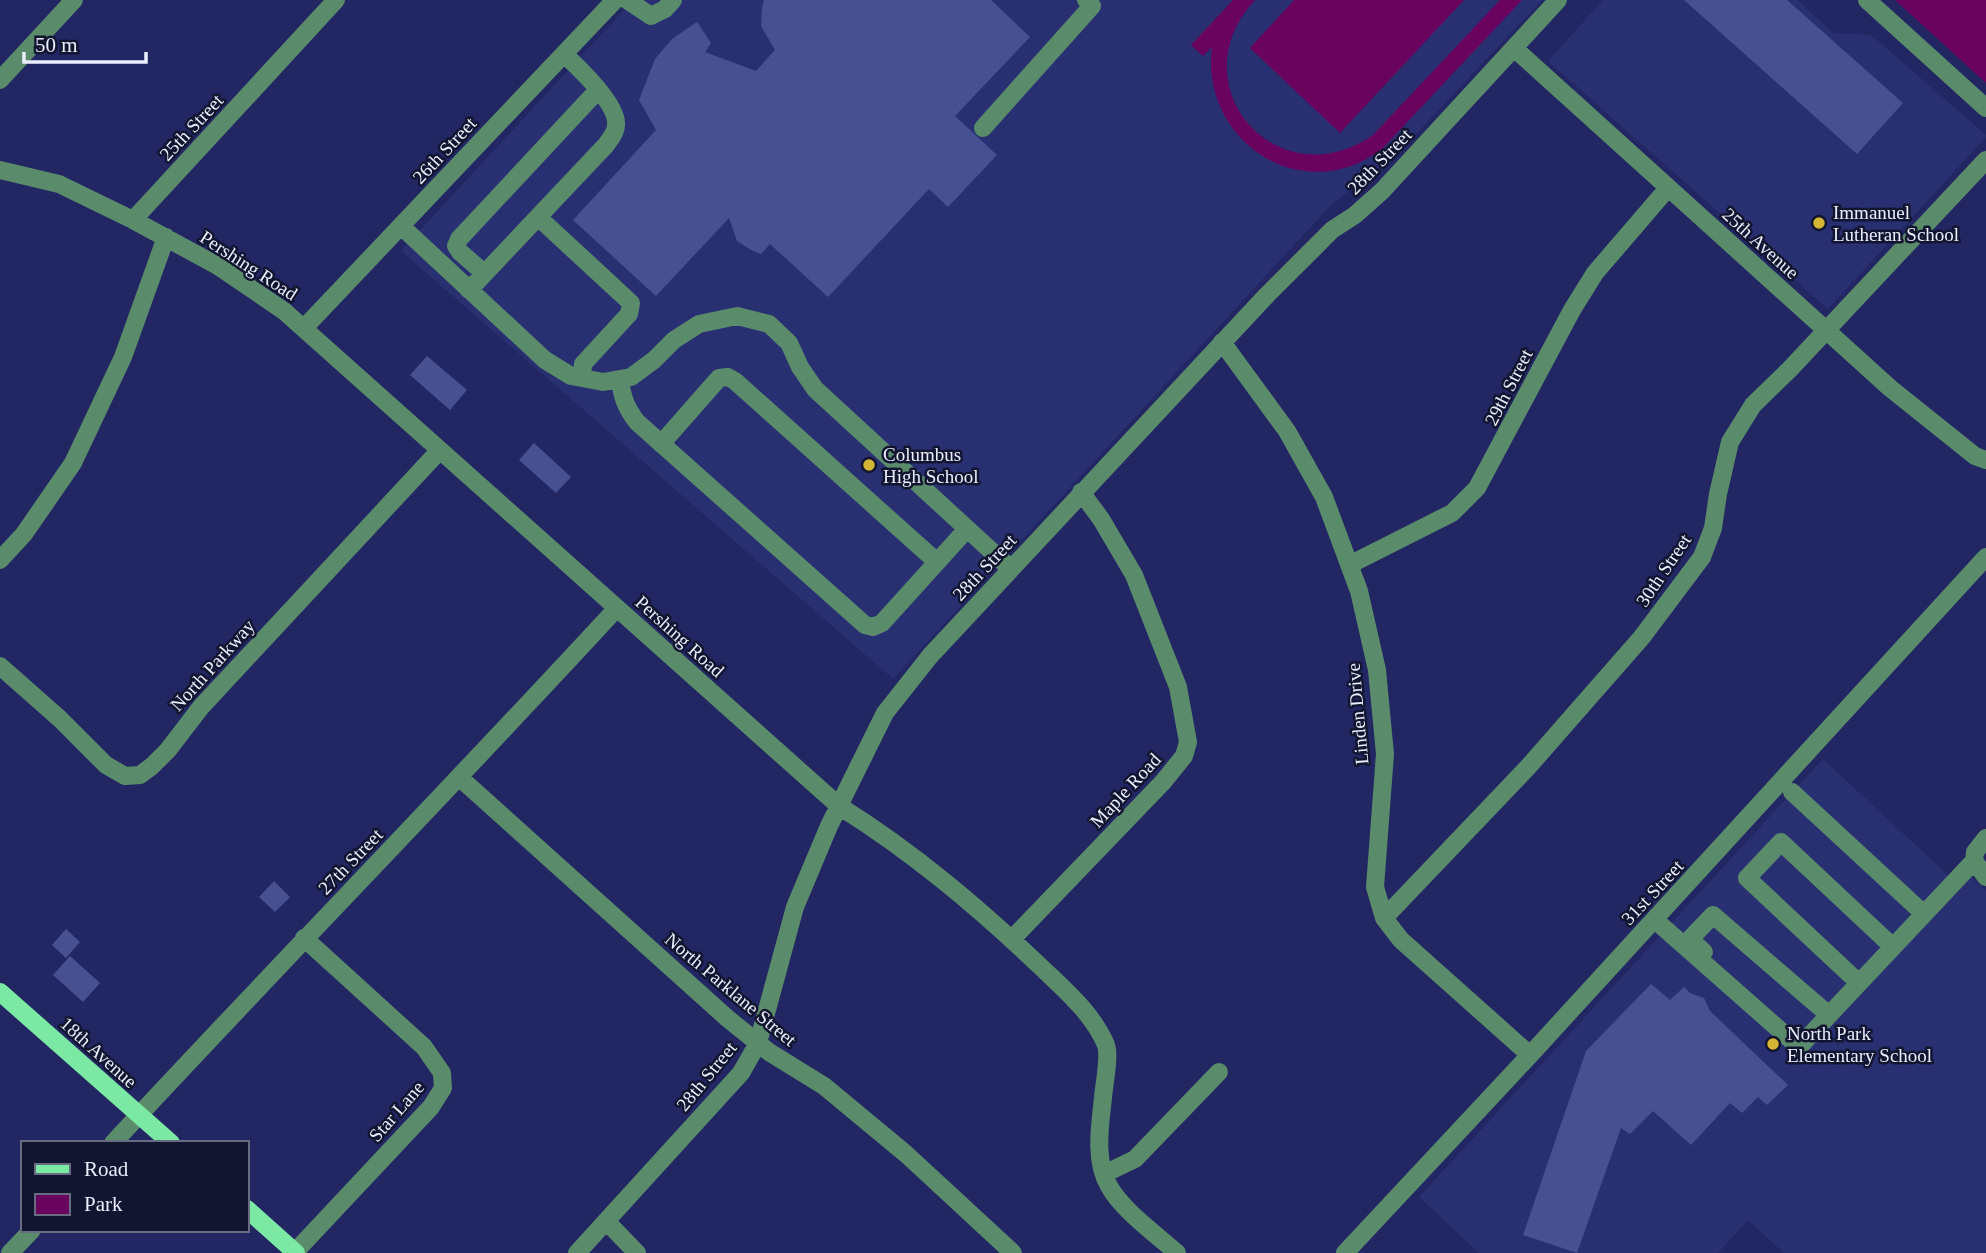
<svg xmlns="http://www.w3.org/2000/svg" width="1986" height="1253" viewBox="0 0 1986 1253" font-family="'Times New Roman',serif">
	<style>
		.built { fill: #293072 }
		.green { fill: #6a035e }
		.building { fill: #475191 }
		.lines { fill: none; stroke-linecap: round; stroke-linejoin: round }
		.minor { stroke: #5a8b6a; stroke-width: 18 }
		.major { stroke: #7be8a3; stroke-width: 18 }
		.poi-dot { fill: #d5b534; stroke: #11152f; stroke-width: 2.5 }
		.labels { text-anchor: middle; stroke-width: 5; stroke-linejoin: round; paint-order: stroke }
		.street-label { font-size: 19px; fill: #eaeefd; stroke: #11152f }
		.poi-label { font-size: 19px; fill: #eaeefd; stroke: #11152f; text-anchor: start }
	</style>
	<rect width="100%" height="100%" fill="#222763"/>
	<path class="built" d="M633,0H1542L1398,153L1332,204L893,679L401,251Z
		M1603,0H1798L1833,33L1871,35L1986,135V137L1828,309L1548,61Z
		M1823,759L1951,878L1961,868L1986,891V1253H1784L1748,1220L1718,1253H1479L1419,1197Z"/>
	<path class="green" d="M1233,0H1255C1177,84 1276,200 1372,136L1500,0H1522L1382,149C1373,155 1364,161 1354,165C1276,194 1201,126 1212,47L1203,56L1191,45Z
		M1294,0H1464L1340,133L1250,48Z
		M1895,0H1986V83Z"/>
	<path class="building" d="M764,0H991L1030,37L955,116L997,155L948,207L929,189L828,297L770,244L761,254L751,250L737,241L729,218L656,296L573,220L656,130L639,100L655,59L672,39L697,22L711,43L705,52L756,71L775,50L761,26L762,8Z
		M1684,0H1787L1903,103L1857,154Z
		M427,356L467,390L450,410L410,375Z
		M534,443L571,477L556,493L519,460Z
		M274,881L290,897L275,912L259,897Z
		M66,929L80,942L66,958L52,945Z
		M70,956L100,983L83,1002L53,975Z
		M1651,984L1670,1000L1684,987L1690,993L1704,998L1710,1011L1788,1085L1767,1105L1758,1097L1742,1113L1730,1103L1691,1145L1653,1111L1630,1134L1621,1128L1577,1253L1523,1235L1586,1051Z"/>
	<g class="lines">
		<path class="minor" d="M627,0L651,16L665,9L673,0
			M1867,0L1986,108
			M1514,48L1890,388L1975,456L1986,460
			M0,80L74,0
			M983,128L1092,6L1086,0
			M0,170L59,184L133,220L218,266L284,311L839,806C914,853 978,907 1042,968C1066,991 1093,1014 1106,1045C1110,1057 1104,1084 1103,1098C1100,1125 1094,1161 1109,1186C1121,1209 1157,1235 1177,1253
			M538,217L631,303L629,314L583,364L582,378
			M133,220L336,0
			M401,226L545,360L571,376L582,378L603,382L631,377L654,360L674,340L699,324L737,316L769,324L789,343L800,367L815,389L1011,569
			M484,273L460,252L456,246L459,239L598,90
			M469,290L606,145C610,139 616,133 616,125C618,105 579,68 564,54
			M304,328L615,0
			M1222,342L1287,431L1324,497L1359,591L1377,670L1385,754L1375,887L1384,918L1401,940L1530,1055
			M620,379C622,397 626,408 637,422L865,625L873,627L882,623L967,529
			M661,444L719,378L728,377L735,381L937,562
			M0,560L24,534L73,463L123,357L166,237
			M1349,565L1452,513L1477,488L1572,310L1595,273L1668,188
			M0,666L60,719L106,765L125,776L140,775L152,766L168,750L201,707L440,450
			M460,778L727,1018L769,1052L824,1086L906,1154L1013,1253
			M1792,792L1924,914
			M1986,838L1975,852L1974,861L1986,877
			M1384,918L1529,766L1642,637L1702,557L1713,528L1718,494L1730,442L1753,405L1790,369L1986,160
			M1655,920L1799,1047L1974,861
			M1012,939L1163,782L1184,756L1188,742L1178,687L1134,575L1101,519L1081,492
			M1704,952L1690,939L1713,915L1829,1015
			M1859,983L1747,878L1781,842L1893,947
			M113,1143C280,963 451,788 617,608
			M1104,1174L1135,1159L1219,1072
			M606,1221L637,1253
			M295,1252L431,1107L443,1088L442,1073L424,1047L304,938
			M10,1253L32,1230
			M577,1253L741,1073L758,1043L795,907L829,826L885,713L930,656L1267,295L1332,230L1355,215L1382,191L1558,0
			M1345,1253L1530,1055L1986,557"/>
		<path class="major" d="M0,992L171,1143
			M247,1209L296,1253"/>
	</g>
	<g class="poi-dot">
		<circle cx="1819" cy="223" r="7"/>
		<circle cx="869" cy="465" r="7"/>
		<circle cx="1773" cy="1044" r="7"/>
	</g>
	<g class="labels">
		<g class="street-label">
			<text transform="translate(191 127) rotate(-47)" y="7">25th Street</text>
			<text transform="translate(444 150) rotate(-47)" y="7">26th Street</text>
			<text transform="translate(1379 161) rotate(-46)" y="7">28th Street</text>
			<text transform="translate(1761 243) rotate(42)" y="7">25th Avenue</text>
			<text transform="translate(249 265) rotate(33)" y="7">Pershing Road</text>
			<text transform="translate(1508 387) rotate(-63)" y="7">29th Street</text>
			<text transform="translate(984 567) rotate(-47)" y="7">28th Street</text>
			<text transform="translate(1663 570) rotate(-56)" y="7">30th Street</text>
			<text transform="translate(680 636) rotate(42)" y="7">Pershing Road</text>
			<text transform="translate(212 665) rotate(-48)" y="7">North Parkway</text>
			<text transform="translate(1357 714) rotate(-95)" y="7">Linden Drive</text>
			<text transform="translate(1125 790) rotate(-47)" y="7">Maple Road</text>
			<text transform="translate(350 861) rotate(-46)" y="7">27th Street</text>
			<text transform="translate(1652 892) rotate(-47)" y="7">31st Street</text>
			<text transform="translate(731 989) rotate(40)" y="7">North Parklane Street</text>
			<text transform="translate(99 1052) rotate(42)" y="7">18th Avenue</text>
			<text transform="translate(706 1076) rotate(-51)" y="7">28th Street</text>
			<text transform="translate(396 1111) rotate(-49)" y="7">Star Lane</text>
		</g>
		<g class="poi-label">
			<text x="1833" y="219">Immanuel<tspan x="1833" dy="22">Lutheran School</tspan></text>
			<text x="883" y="461">Columbus<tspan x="883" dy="22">High School</tspan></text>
			<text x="1787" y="1040">North Park<tspan x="1787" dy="22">Elementary School</tspan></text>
		</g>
	</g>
	<rect x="21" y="1141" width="228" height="91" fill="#11152f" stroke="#686c81" stroke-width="2"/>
	<rect x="35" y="1164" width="35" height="10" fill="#7be8a3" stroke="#686c81" stroke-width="2"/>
	<text x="84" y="1176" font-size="21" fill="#eaeefd">Road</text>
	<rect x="35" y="1194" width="35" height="21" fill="#6a035e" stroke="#686c81" stroke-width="2"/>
	<text x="84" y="1211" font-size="21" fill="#eaeefd">Park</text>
	<path d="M24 52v10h122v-10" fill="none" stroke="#eaeefd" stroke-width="3.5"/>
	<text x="35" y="52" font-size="21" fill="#eaeefd" stroke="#11152f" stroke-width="5" paint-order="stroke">50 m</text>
</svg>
